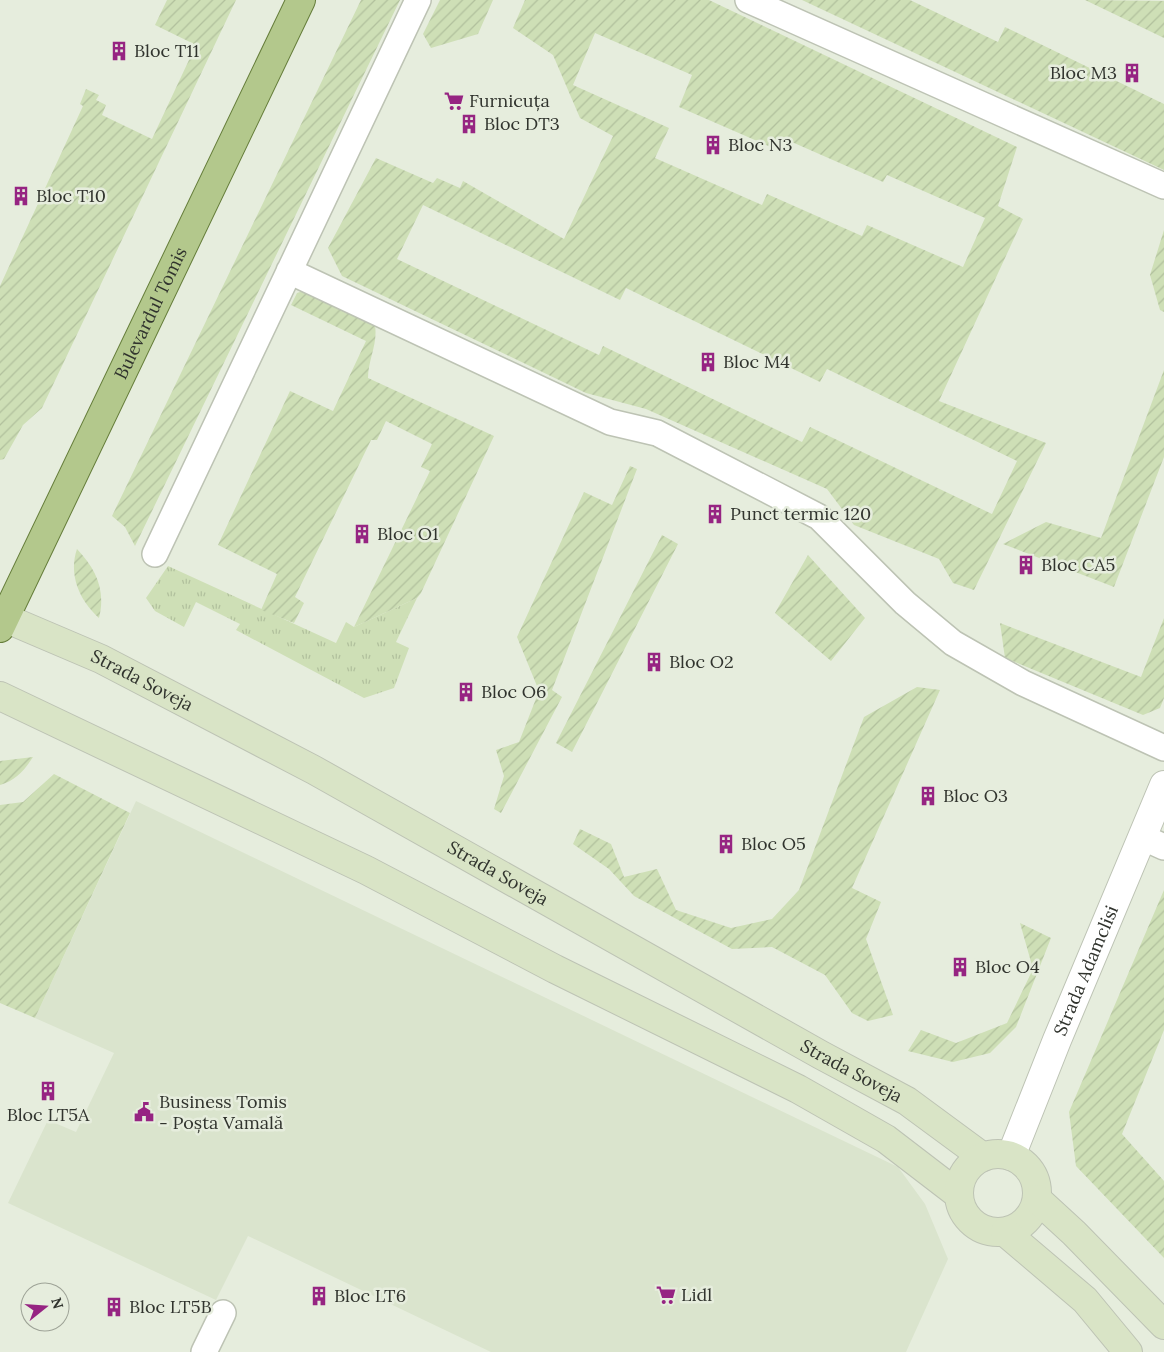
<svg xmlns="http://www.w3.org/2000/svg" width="1164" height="1352" viewBox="0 0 1164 1352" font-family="Lora,serif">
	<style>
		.built { fill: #dae4cd }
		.grass { fill: url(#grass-tufts) }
		.garden { fill: url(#garden-furrows); fill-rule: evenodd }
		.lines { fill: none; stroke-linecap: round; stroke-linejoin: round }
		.minor-casing { stroke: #bdc3b4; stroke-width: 28 }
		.tertiary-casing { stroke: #bdc3b4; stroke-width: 30 }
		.secondary-casing { stroke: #bdc3b4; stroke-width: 30 }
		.primary-casing { stroke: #657d3a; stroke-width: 30 }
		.minor { stroke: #fff; stroke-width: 25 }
		.tertiary { stroke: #fff; stroke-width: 28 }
		.secondary { stroke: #d9e4c6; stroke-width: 28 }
		.primary { stroke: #b3c88c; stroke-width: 28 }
		.labels { text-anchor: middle; stroke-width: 5; stroke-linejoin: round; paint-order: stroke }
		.poi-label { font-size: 18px; fill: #31342e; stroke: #e6eddd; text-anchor: start }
		.street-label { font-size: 18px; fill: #31342e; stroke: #e6eddd }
	</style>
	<defs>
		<pattern id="grass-tufts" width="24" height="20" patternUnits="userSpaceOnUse" patternTransform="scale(1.25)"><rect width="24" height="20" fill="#cedfb6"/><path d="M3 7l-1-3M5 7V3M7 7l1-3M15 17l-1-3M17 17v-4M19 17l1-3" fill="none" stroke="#b1c09d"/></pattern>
		<pattern id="garden-furrows" width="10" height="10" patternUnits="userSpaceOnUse" patternTransform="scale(1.25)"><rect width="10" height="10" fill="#cedfb6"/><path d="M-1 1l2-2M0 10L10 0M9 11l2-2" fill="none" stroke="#b1c09d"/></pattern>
	</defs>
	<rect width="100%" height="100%" fill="#e6eddd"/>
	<path class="built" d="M136,801L898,1167L925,1204L948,1259L906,1352H491L248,1236L216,1300L8,1203L48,1120L76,1132L114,1053L35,1018Z"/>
	<path class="grass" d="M168,566L336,643L346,622L354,627L417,598L396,642L409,648L394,688L364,698L236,630L240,624L196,602L184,627L155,611L146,598Z"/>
	<path class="garden" d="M167,0H236L42,408L23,425L4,459L0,460V286L83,106L80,104L86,89L99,95L96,100L106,105L102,115L152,139L196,45L155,25Z
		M361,0H400L135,546L125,527L112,516Z
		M440,0H493L478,34L431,48L423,34Z
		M525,0H709L1017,147L998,206L1023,219L939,401L1046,443L974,590L953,583L939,559L854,525L827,489L646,409L586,393L342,276L328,248L376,158L433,183L437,178L460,188L463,181L564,239L613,136L580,118L553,55L513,28ZM595,33L692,75L679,107L780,151L785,139L883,182L887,175L985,218L963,267L867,225L862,236L767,194L762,205L655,158L669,128L573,85ZM423,205L620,300L626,288L820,382L827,369L1017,461L992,514L810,427L802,442L603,346L599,355L397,259Z
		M802,0H910L998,42L1005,27L1164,104V170Z
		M1085,0L1164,1V38Z
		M1164,230V312L1160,310L1150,275Z
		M303,291L375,326C378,343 368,360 368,378L494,436L421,593L417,598L354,627L430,471L421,467L432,444L386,421L377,440H371L295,597L304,603L294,623L261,610L277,574L218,545L290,391L333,411L366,341L291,305L297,293Z
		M1164,370V457L1114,587L1003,544L1046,522L1101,538Z
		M630,466L637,469L552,690L562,697L501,813L494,809L504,776L496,750L519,742L539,691L517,637L584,492L612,505Z
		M662,535L678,544L572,752L556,743Z
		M77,549C96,569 106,590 99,618C80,601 68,575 77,549Z
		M808,555L865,618L831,661L775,613Z
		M1164,618V698L1160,708L1143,715L1005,658L1000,623L1141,677Z
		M917,687L940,690L852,888L881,902L866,939L893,1015L868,1021L852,1013L825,975L772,947L732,949L634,896L609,869L573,844L580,829L611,844L624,877L657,869L676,910L731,928L772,919L799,890L864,717Z
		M33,757C24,771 16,780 0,785V761Z
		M54,774L130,813L35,1018L0,1003V805L23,802Z
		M1164,890V1030L1122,1134L1164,1181V1258L1076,1166L1069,1112Z
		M1020,923L1051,938L1016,1027L990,1053L953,1062L908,1051L921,1030L956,1043L1007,1023L1033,969Z"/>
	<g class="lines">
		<defs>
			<path id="minor" d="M748,0L1164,186
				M289,271L610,422L657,433L819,517L905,603L953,643L1023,683L1164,748
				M155,554L418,0
				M1142,837L1164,847
				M204,1352L223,1313"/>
			<g id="tertiary">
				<path id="s1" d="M1011,1156L1057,1040L1164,785"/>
			</g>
			<g id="secondary">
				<path id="s2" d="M0,616L101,659L314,770L821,1055L907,1101L983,1157"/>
				<path d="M0,696L366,870L555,969L798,1089L886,1139L959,1195"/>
				<circle cx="998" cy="1193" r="39"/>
				<path d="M1037,1199L1074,1233L1164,1325"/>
				<path d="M1005,1232L1085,1300L1128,1352"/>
			</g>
			<g id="primary">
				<path id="s3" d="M0,628L301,0"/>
			</g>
		</defs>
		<use href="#minor" class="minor-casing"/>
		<use href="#tertiary" class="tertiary-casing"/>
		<use href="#secondary" class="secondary-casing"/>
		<use href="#primary" class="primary-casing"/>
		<use href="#minor" class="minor"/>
		<use href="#tertiary" class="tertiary"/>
		<use href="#secondary" class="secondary"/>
		<use href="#primary" class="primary"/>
	</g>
	<defs>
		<symbol id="building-bare" viewBox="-9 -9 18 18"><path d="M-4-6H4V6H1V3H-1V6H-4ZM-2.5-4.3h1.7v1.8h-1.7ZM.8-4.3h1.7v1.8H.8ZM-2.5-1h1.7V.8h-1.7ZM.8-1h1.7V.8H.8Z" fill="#962482" stroke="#e6eddd" stroke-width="2.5" paint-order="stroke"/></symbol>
		<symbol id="supermarket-bare" viewBox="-9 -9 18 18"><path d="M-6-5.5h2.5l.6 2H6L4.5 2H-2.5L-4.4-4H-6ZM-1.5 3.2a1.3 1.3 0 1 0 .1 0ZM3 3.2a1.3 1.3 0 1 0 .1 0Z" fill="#962482" stroke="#e6eddd" stroke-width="2.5" paint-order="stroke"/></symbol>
		<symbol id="civic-bare" viewBox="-9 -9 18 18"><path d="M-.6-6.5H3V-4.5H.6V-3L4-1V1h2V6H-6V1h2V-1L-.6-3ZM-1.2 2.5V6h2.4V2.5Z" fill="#962482" stroke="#e6eddd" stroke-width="2.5" paint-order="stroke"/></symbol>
	</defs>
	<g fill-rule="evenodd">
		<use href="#building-bare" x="105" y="37" width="28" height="28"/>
		<use href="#building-bare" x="1118" y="59" width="28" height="28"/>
		<use href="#supermarket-bare" x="440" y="87" width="28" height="28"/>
		<use href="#building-bare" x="455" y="110" width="28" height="28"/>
		<use href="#building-bare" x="699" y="131" width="28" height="28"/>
		<use href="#building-bare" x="7" y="182" width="28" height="28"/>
		<use href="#building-bare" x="694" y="348" width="28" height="28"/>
		<use href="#building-bare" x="701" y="500" width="28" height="28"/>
		<use href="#building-bare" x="348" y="520" width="28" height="28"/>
		<use href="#building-bare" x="1012" y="551" width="28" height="28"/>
		<use href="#building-bare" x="640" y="648" width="28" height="28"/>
		<use href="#building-bare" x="452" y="678" width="28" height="28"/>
		<use href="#building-bare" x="914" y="782" width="28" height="28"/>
		<use href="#building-bare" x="712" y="830" width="28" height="28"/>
		<use href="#building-bare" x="946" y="953" width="28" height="28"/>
		<use href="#building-bare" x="34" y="1077" width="28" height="28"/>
		<use href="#civic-bare" x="130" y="1098" width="28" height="28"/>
		<use href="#supermarket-bare" x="652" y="1281" width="28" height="28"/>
		<use href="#building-bare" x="305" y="1282" width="28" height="28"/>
		<use href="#building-bare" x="100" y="1293" width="28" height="28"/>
	</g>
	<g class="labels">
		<g class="poi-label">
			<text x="134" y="57">Bloc T11</text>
			<text x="1117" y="79" text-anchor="end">Bloc M3</text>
			<text x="469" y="107">Furnicuța</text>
			<text x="484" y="130">Bloc DT3</text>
			<text x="728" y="151">Bloc N3</text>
			<text x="36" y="202">Bloc T10</text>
			<text x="723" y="368">Bloc M4</text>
			<text x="730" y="520">Punct termic 120</text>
			<text x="377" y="540">Bloc O1</text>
			<text x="1041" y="571">Bloc CA5</text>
			<text x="669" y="668">Bloc O2</text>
			<text x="481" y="698">Bloc O6</text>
			<text x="943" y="802">Bloc O3</text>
			<text x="741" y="850">Bloc O5</text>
			<text x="975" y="973">Bloc O4</text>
			<text x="159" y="1108">Business Tomis<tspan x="159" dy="21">- Poșta Vamală</tspan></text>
			<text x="48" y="1121" text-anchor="middle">Bloc LT5A</text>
			<text x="681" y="1301">Lidl</text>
			<text x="334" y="1302">Bloc LT6</text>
			<text x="129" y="1313">Bloc LT5B</text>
		</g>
		<g class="street-label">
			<text dy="6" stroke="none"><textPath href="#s3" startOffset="349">Bulevardul Tomis</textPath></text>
			<text dy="6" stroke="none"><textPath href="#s2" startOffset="156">Strada Soveja</textPath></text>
			<text dy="6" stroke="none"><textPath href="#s2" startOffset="561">Strada Soveja</textPath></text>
			<text dy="6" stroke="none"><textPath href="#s1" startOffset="200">Strada Adamclisi</textPath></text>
			<text dy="6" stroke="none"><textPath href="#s2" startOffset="966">Strada Soveja</textPath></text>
		</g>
	</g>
	<g transform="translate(45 1307) rotate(73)"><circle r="24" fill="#e6eddd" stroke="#9ea397"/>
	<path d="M0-4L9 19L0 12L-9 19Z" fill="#962482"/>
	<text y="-8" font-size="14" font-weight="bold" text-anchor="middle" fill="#31342e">N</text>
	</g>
</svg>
